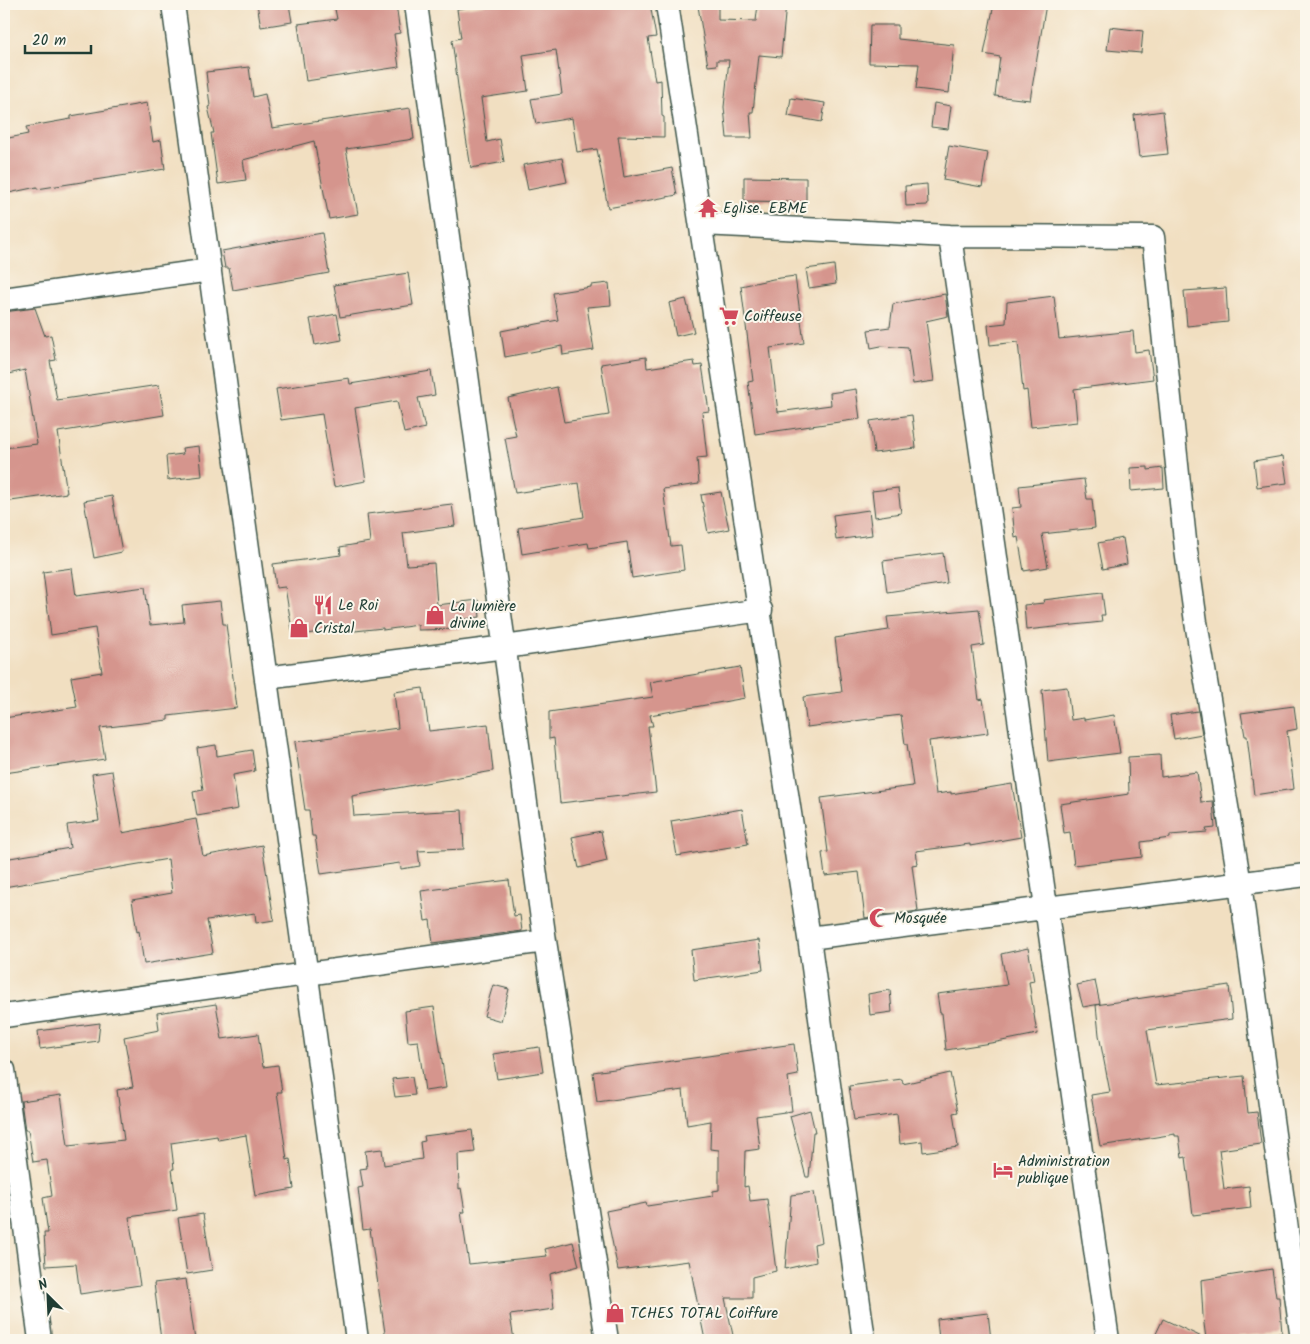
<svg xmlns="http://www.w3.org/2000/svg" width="1310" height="1344" viewBox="0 0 1310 1344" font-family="Kalam,sans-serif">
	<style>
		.building { fill: #d5958d }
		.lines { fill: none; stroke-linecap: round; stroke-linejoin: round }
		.minor-casing { stroke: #3e5549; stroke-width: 25 }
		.minor { stroke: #fff; stroke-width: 22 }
		.labels { text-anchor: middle; stroke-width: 4; stroke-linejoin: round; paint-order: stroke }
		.poi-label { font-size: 15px; fill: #1f3d34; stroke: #fbf7ec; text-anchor: start }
	</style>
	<rect width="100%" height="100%" fill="#fbf7ec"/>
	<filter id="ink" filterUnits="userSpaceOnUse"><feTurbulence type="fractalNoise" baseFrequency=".02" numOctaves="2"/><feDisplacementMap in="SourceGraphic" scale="10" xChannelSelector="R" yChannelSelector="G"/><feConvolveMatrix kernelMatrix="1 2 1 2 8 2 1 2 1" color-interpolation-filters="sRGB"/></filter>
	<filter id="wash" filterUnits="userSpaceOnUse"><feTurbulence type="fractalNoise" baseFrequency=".0096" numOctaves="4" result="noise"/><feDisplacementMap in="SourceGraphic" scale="20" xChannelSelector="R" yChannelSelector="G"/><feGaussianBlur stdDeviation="1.12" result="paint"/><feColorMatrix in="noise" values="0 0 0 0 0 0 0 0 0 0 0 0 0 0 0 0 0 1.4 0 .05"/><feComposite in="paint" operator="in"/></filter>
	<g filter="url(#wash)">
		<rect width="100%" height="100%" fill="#f1dfc1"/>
		<g id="blocks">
			<path class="building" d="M257,4H289L292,22L261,27Z
				M334,4H396L400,33L394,34L399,67L306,81L298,24L337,19Z
				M489,4H650L656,37L648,38L655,81L661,80L662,116L664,117V137L618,136L624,177L672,168L677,195L608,208L597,149L577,152L572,118L536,124L531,99L562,94L556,50L523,55L528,91L481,98L487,142L500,139L504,162L471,168L460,101L452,40L461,38L457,9Z
				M758,4H786L781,57L759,55L753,112H750L752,138H727L724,107L729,60H717V65L708,66L698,6H718V20L756,21Z
				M994,4H1046L1030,100L995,96L1000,57L984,54Z
				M870,25H898V39L954,45L949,93L916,89L919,64L869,63Z
				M1110,27L1143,31L1141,53L1107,50Z
				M249,67L253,97L265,94L272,128L410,108L414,139L346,149L358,214L329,219L314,141L243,160L246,180L218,184L211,133H214L208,107L210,106L206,72Z
				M791,98L825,103L822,122L788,116Z
				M147,103L153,142L161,140L165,169L37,189V187L4,194V139L28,134L26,127L71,119V116Z
				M934,103L951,106L948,129L931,127Z
				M1163,111L1168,154L1139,157L1134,115Z
				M949,146L988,153L982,187L943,180Z
				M562,158L567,182L528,190L523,165Z
				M744,177L806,178V202L744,201Z
				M927,184L928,205L906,206L905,186Z
				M322,233L329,273L233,290L229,268H225L222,251Z
				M834,265L836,284L809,288L806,269Z
				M408,273L413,305L340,317L334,285Z
				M795,276L804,343L770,348L778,412L831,405L830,393L856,389L860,419L755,434L748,382L753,381L741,286L773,279Z
				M609,283L611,305L587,307L594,350L563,355L562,346L505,357L501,331L558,320L553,293L591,287V285Z
				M1226,288L1228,322L1187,326L1184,291Z
				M945,294L948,316L926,321L934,381L913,384L908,348L881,346L871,348L868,330L890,327L893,304Z
				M1054,296L1059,339L1133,331L1135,352L1149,350L1153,379L1074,389L1077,422L1031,427L1027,390L1023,391L1018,342L990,345L988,325L1006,323L1007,302Z
				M686,299L694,332L676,336L669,303Z
				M35,308L45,336L51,335L56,360L50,361L57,400L159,385L164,415L58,432L67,493L4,502V448L37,444L25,370L4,375V312Z
				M337,314L342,340L315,345L310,319Z
				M646,357L647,368L694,361L695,366L702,365L709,411L702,412L707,457L697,458L699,484L663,489L671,546L681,545L684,570L632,578L627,542L589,548L588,543L522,554L518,528L584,517L579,483L515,493L505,438L516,436L508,398L557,387L564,422L609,415L601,364Z
				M431,371L435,395L418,398L425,428L404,433L397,401L355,408L366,481L334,487L322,414L281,420L276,389L349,378L350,384Z
				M912,415L916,448L874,453L870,421Z
				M199,446L202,476L168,480L166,456L183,454L182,448Z
				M1283,456L1287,483L1257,487L1254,461Z
				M1148,467V470L1163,468L1164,488L1131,491L1130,468Z
				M1084,479L1087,499H1092L1095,528L1042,534L1048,567L1024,571L1018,537L1015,538L1012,508L1021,507L1019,486Z
				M898,488L901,513L875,517L872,491Z
				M721,492L729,529L708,533L701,495Z
				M112,496L122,552L94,558L84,501Z
				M452,504L455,526L403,533L407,565L434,563L437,605L478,600L480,617L459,620V629L418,630V625L383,630V628L355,631L354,627L293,636L285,587L276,588L273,564L341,555L340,547L370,542L367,514Z
				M869,510L872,535L836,540L833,515Z
				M1123,538L1127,564L1103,569L1098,543Z
				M943,553L947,583L887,592L883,561Z
				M72,568L76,596L145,587L150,625L184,622L182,605L220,601L223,624H226L237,708L168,716V720L100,728L105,759L4,773V718L77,707L71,677L102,672L95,628L51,635L43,572Z
				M1102,593L1105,615H1101L1102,622L1026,630L1024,605L1044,603L1043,600Z
				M979,609L984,645L972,647L979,700L983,699L988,733L929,741L936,794L951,792V794L1012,784L1021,837L970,846V844L916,851L918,864L912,865L918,911L865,918L859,872L825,876L822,853L828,852L821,798L913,786L907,744H905L901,715L807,727L803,697L842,692L835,638L889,630L887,617Z
				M740,667L745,698L650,715L653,726H648L656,792L560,803L554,738L549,739V712L653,697L650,682Z
				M1067,687L1071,720L1084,718V720L1114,715L1120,753L1048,762L1042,690Z
				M423,688L429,731L488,724L493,771L352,796L354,816L462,810L464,849L418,851L420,866L401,869L400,863L321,874L315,836H312L309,810H305L295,742L398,728L394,692Z
				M1294,706L1297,729L1287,731L1294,789L1254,795L1247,736H1245L1241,713Z
				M1198,711L1202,734L1174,739L1170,715Z
				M216,745L217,756L252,750L255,771L233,775L238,809L197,816L193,792L203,790L197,748Z
				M1160,755L1161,777L1197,772L1201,802L1213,801L1215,828L1206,829L1207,832L1170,835V838L1141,842L1142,857L1074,865L1070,832L1064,833L1060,804L1129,794L1128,757Z
				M112,771L122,833L196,819L203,856L262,845L274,920L256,923L255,913L207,920L213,953L144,964L139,931L137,932L132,900L172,893L168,859L4,887V859L70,848L67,825L99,821L92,774Z
				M742,809L748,844L677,856L671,821Z
				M601,831L607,861L579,868L572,837Z
				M509,880L514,916L520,915L522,931L433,943L430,920L425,921L421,891Z
				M759,940L763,970L694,980L691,950Z
				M1028,948L1034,981L1029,982L1037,1034L997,1042L946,1050L942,1013H940L937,994L1007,985L1001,954Z
				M1095,981L1100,1004L1083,1007L1077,985Z
				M493,985L509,989L501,1021L484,1016Z
				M1229,985L1232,1019L1147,1030L1156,1085L1244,1076L1248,1113L1257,1112L1261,1144L1219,1150L1224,1189L1249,1186L1251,1208L1193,1215L1186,1157L1182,1158L1179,1136H1175V1134L1100,1146L1091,1095L1110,1092L1099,1035L1096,1005Z
				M890,990L892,1012L870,1015L868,994Z
				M216,1004L222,1039L258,1034L263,1067L278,1065L282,1092H277L287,1160L290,1159L294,1189L255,1196L246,1135L218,1140L217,1136L171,1143L174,1169H172L177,1210L129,1217L140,1285L80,1294L76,1264L46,1266L44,1233H48L43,1198L52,1196L47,1160L33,1162L28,1130H25L21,1101L61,1095L68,1146L124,1140L117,1090L133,1087L124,1037L159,1030L157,1013Z
				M434,1007L446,1088L425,1091L418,1041L408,1042L405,1011Z
				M100,1023L98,1041L40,1049L38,1031Z
				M794,1044L798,1075L788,1077L792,1111L756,1116L760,1149L745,1151L744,1187L748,1186L750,1201L767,1199L776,1271L752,1277V1298H725L734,1340H705L689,1261L618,1270L606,1211L646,1203L647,1206L713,1196V1191L719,1190V1150L710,1149L711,1121L687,1125L683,1090L597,1102L593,1072Z
				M539,1047L543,1072L497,1079L493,1054Z
				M950,1073L958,1112L953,1113L958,1147L923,1152L922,1141L900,1144L897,1114L854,1120L849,1086L902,1079L903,1084Z
				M412,1077L415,1095L395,1097L392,1079Z
				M810,1110L815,1132H813L809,1177H806L790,1116Z
				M472,1130L475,1152L458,1154L459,1189L461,1188L465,1212H461L469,1264L547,1256L545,1249L573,1242L579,1266L550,1274L554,1309L510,1315L514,1340H386L370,1229L363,1230L358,1188L363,1187L360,1169L367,1168L365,1151L382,1149L384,1165L422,1159L420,1142L425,1141L424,1136Z
				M814,1192L822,1242L814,1244L816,1262L785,1269L791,1195Z
				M203,1214L212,1270L187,1274L178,1218Z
				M1272,1269L1276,1297H1279L1282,1333L1230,1337L1231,1340H1153L1163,1319L1206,1339L1203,1316L1201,1280Z
				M186,1279L195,1340H161L154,1283Z
				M988,1313L991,1340H939L937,1319Z"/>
		</g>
	</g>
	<g filter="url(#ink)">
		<use href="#blocks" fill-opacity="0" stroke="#3e5549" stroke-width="1"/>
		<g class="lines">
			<defs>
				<path id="minor" d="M173,4L357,1340
					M416,4L545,941L607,1340
					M667,4L809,938L864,1340
					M701,224L950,236L1153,237L1186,550L1196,622L1240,884L1302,1340
					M950,236L1108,1340
					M4,299L210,270
					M266,678L505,647L761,610
					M809,938L1306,875
					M4,1016L545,941
					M4,1070L40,1340"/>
			</defs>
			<use href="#minor" class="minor-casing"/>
			<use href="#minor" class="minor"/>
		</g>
	</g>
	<defs>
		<symbol id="temple-bare" viewBox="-9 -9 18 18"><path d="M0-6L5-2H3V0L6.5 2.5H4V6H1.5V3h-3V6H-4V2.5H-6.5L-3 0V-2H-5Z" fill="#d1495b" stroke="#fbf7ec" stroke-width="2.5" paint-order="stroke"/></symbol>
		<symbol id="supermarket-bare" viewBox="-9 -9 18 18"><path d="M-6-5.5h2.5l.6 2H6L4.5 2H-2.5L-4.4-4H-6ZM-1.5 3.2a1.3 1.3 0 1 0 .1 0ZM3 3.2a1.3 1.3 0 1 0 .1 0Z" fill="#d1495b" stroke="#fbf7ec" stroke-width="2.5" paint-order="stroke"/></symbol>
		<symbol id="restaurant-bare" viewBox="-9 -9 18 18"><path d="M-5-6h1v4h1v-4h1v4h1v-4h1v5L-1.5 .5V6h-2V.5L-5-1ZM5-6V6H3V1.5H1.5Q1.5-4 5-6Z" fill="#d1495b" stroke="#fbf7ec" stroke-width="2.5" paint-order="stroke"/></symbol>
		<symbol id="shop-bare" viewBox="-9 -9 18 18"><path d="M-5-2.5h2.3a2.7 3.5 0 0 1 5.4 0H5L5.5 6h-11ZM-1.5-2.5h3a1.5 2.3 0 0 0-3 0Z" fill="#d1495b" stroke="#fbf7ec" stroke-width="2.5" paint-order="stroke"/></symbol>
		<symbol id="mosque-bare" viewBox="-9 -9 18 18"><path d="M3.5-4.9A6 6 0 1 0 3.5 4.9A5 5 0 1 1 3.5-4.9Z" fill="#d1495b" stroke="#fbf7ec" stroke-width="2.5" paint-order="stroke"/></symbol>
		<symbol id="hotel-bare" viewBox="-9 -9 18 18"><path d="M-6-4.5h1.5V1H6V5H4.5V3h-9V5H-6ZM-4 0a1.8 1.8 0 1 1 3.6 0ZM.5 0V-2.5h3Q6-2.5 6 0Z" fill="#d1495b" stroke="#fbf7ec" stroke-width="2.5" paint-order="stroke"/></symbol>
	</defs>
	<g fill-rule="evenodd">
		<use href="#temple-bare" x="694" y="194" width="28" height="28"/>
		<use href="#supermarket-bare" x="715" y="302" width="28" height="28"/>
		<use href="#restaurant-bare" x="309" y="591" width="28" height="28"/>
		<use href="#shop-bare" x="421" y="601" width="28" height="28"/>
		<use href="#shop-bare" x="285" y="614" width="28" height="28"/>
		<use href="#mosque-bare" x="865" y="904" width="28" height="28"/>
		<use href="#hotel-bare" x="989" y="1156" width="28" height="28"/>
		<use href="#shop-bare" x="601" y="1299" width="28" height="28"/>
	</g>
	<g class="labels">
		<g class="poi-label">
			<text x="723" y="213">Eglise. EBME</text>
			<text x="744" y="321">Coiffeuse</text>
			<text x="338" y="610">Le Roi</text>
			<text x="450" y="611">La lumière<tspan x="450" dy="17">divine</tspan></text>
			<text x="314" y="633">Cristal</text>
			<text x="894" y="923">Mosquée</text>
			<text x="1018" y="1166">Administration<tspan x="1018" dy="17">publique</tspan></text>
			<text x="630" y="1318">TCHES TOTAL Coiffure</text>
		</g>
	</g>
	<rect width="1310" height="1344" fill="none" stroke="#fbf7ec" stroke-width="20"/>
	<g transform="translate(48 1296) rotate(336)" stroke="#fbf7ec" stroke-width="4" paint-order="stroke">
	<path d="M0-4L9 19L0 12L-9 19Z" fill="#1f3d34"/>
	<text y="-8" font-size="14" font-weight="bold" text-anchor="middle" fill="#1f3d34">N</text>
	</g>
	<path d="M25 45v8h66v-8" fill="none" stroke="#1f3d34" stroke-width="2.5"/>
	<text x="32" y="45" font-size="15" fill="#1f3d34" stroke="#fbf7ec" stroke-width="4" paint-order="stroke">20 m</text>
</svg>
